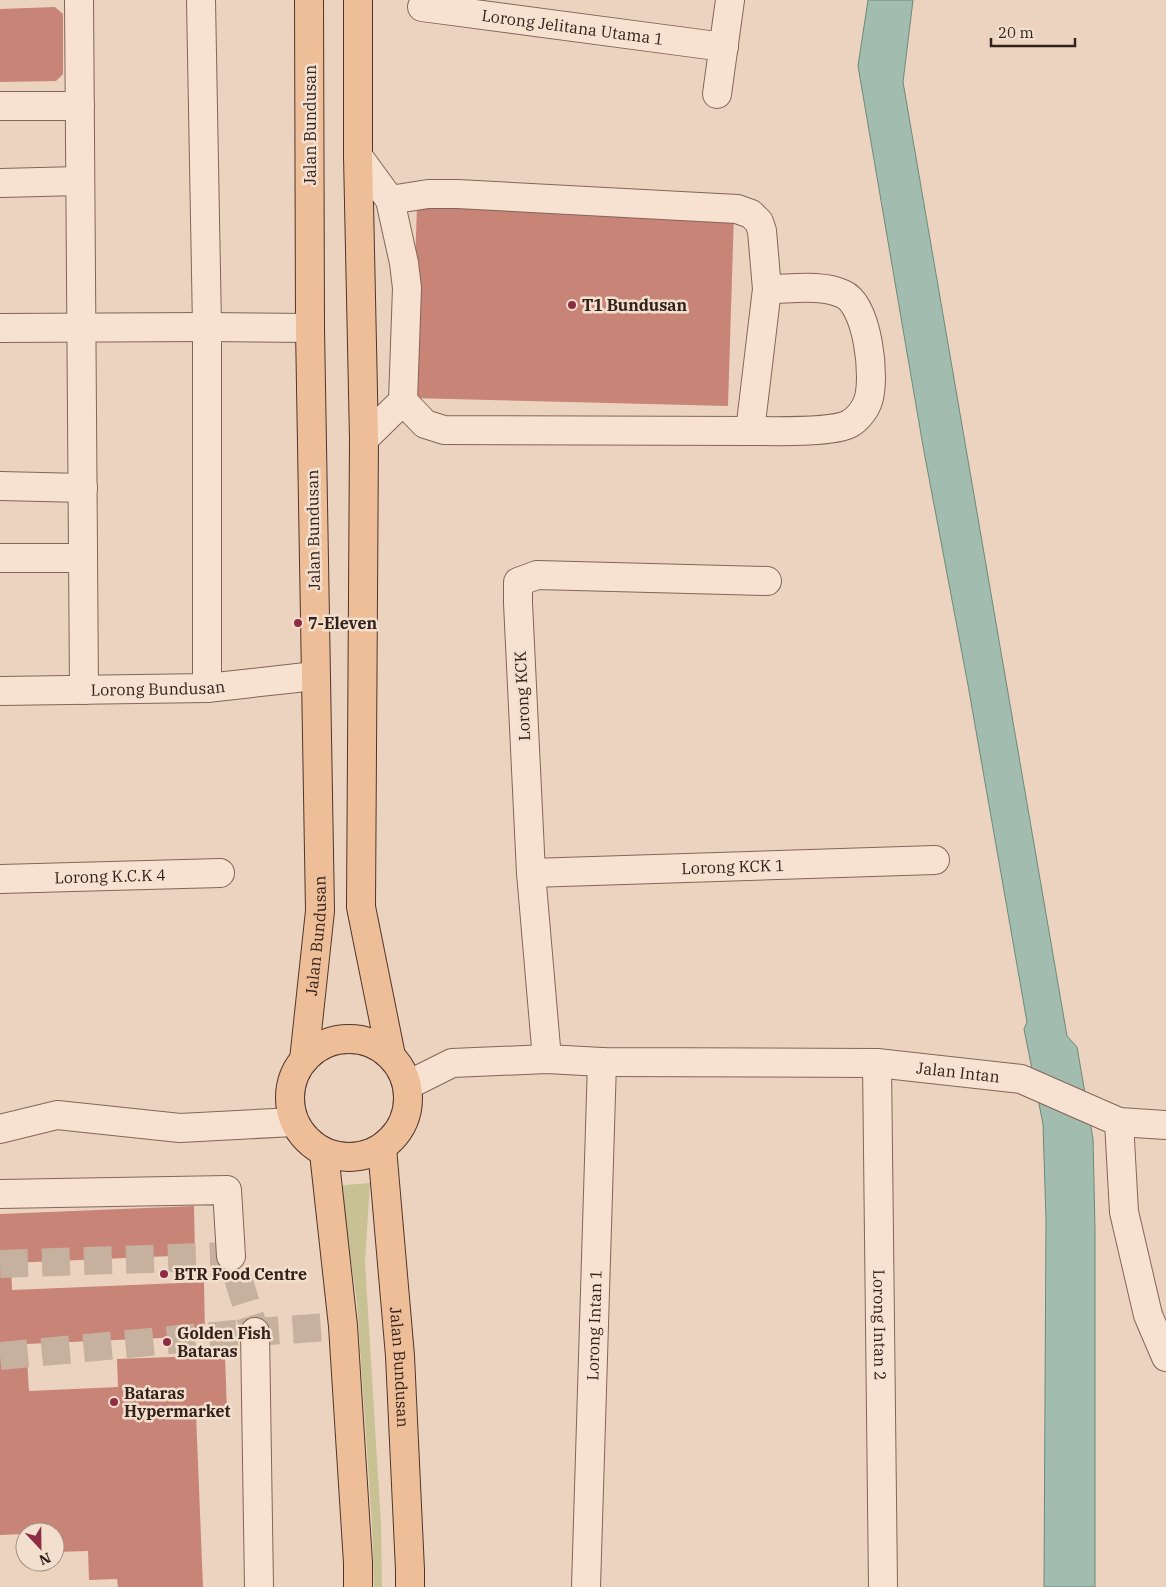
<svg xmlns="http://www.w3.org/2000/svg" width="1166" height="1587" viewBox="0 0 1166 1587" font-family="'IBM Plex Serif',serif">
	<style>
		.green { fill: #c8c194 }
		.water { fill: #a2bdaf; stroke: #6a8a7a }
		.building { fill: #c88477 }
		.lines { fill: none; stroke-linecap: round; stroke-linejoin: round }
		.minor-tunnel { stroke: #c6b09e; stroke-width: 28; stroke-dasharray: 28 14; stroke-linecap: butt }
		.minor-casing { stroke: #836559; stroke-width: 30 }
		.major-casing { stroke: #50352d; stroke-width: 30 }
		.minor { stroke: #f7e2d2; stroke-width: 28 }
		.major { stroke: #eebe98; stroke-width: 28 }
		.poi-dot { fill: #8f2c45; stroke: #f3dfce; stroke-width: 2 }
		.labels { text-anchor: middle; stroke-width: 5; stroke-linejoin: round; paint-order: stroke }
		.street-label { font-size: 16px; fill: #33221c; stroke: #f3dfce }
		.poi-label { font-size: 16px; font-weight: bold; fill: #33221c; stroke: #f3dfce; text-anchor: start }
	</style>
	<rect width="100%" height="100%" fill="#ebd3bf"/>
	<path class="green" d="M370,1183L365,1262L381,1525L382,1587H374L372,1524L357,1303L351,1261L333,1186Z"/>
	<path class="water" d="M868,0H913L903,82L1067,1036L1077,1047L1093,1139L1095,1229V1587H1044L1046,1220L1043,1124L1024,1029L1027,1022L968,685L923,446L858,66Z"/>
	<path class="building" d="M55,7L63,14V74L56,81L0,82V9Z
		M417,204L734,213L728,406L411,398Z
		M194,1206L195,1255L11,1263L12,1290L204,1282L205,1336L26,1344L29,1391L118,1387L117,1359L225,1355L227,1412L196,1414L203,1587H118L117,1579L89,1580L88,1551L56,1552L55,1532H25V1534L0,1535V1214Z"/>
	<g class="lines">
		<path class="minor-tunnel" d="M0,1264L231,1256L255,1332
			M0,1356L255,1332L343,1326"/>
		<defs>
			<g id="minor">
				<path d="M79,0L84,690"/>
				<path d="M201,0L207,327V688"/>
				<path id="s1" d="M422,7L724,47"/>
				<path d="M717,94L730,0"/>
				<path d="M0,106H80"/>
				<path d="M358,156L390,200L404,263L407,288L403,401L364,439"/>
				<path d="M0,183L80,181"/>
				<path d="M390,200L428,194H457L737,209L751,214L759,222L762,231L767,289L750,431L444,430L425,424L403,401"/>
				<path d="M0,328L207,327L310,328"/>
				<path d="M750,431C772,431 832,433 849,424C857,420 865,410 868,401C876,378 868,305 843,294C821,284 791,289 767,289"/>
				<path d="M0,486L83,488"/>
				<path d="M0,558H83"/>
				<path id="s2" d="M0,691L207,688L315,676"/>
				<path id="s3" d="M531,873L935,860"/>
				<path id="s4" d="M0,879L220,873"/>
				<path d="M547,1059L531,873L518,603V582L537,575L767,581"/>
				<path id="s5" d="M877,1063L883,1587"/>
				<path id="s6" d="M408,1085L452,1063L547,1059L602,1062L877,1063L1021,1079L1119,1122L1124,1212L1148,1315L1166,1357"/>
				<path d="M1119,1122L1166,1125"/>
				<path d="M0,1129L57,1115L180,1128L294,1122"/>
				<path d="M0,1194L227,1190L231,1256"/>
				<path d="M255,1332L259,1587"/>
				<path id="s7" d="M586,1587L602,1062"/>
			</g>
			<g id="major">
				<path d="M358,0V156L364,439L361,907L391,1056"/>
				<circle cx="349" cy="1098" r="59"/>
				<path id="s8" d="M304,1060L320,911L310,328L309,0"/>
				<path id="s9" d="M382,1148L400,1356L410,1570V1587"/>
				<path d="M324,1153L343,1326L358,1563V1587"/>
			</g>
		</defs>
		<use href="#minor" class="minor-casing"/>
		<use href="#major" class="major-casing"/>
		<use href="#minor" class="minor"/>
		<use href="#major" class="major"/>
	</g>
	<g class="poi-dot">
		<circle cx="572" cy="305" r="5"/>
		<circle cx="298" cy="623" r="5"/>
		<circle cx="164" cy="1274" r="5"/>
		<circle cx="167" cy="1342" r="5"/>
		<circle cx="114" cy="1402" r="5"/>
	</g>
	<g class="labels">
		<g class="street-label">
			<text dy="6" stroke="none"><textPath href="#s1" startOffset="152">Lorong Jelitana Utama 1</textPath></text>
			<text transform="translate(310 125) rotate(-90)" y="6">Jalan Bundusan</text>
			<text transform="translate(313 530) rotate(-91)" y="6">Jalan Bundusan</text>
			<text dy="6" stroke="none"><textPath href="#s2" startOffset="158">Lorong Bundusan</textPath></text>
			<text transform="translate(522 696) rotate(-93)" y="6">Lorong KCK</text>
			<text dy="6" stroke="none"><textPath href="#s3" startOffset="202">Lorong KCK 1</textPath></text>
			<text dy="6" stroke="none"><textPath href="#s4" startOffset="110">Lorong K.C.K 4</textPath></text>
			<text dy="6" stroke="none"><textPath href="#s8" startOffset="125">Jalan Bundusan</textPath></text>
			<text dy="6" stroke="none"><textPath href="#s6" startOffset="556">Jalan Intan</textPath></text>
			<text dy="6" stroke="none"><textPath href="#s7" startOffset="262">Lorong Intan 1</textPath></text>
			<text dy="6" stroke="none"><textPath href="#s5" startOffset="262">Lorong Intan 2</textPath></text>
			<text dy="6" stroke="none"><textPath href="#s9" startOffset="220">Jalan Bundusan</textPath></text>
		</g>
		<g class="poi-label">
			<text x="582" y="311">T1 Bundusan</text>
			<text x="308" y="629">7-Eleven</text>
			<text x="174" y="1280">BTR Food Centre</text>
			<text x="177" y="1339">Golden Fish<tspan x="177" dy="18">Bataras</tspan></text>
			<text x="124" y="1399">Bataras<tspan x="124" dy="18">Hypermarket</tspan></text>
		</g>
	</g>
	<g transform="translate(40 1547) rotate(158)"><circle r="24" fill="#f3dfce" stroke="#a69387"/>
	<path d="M0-4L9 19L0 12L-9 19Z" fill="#8f2c45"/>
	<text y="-8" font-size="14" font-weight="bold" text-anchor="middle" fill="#33221c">N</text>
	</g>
	<path d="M991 38v8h84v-8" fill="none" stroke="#33221c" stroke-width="2.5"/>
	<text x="998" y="38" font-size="15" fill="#33221c" stroke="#f3dfce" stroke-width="4" paint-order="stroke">20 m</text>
</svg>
